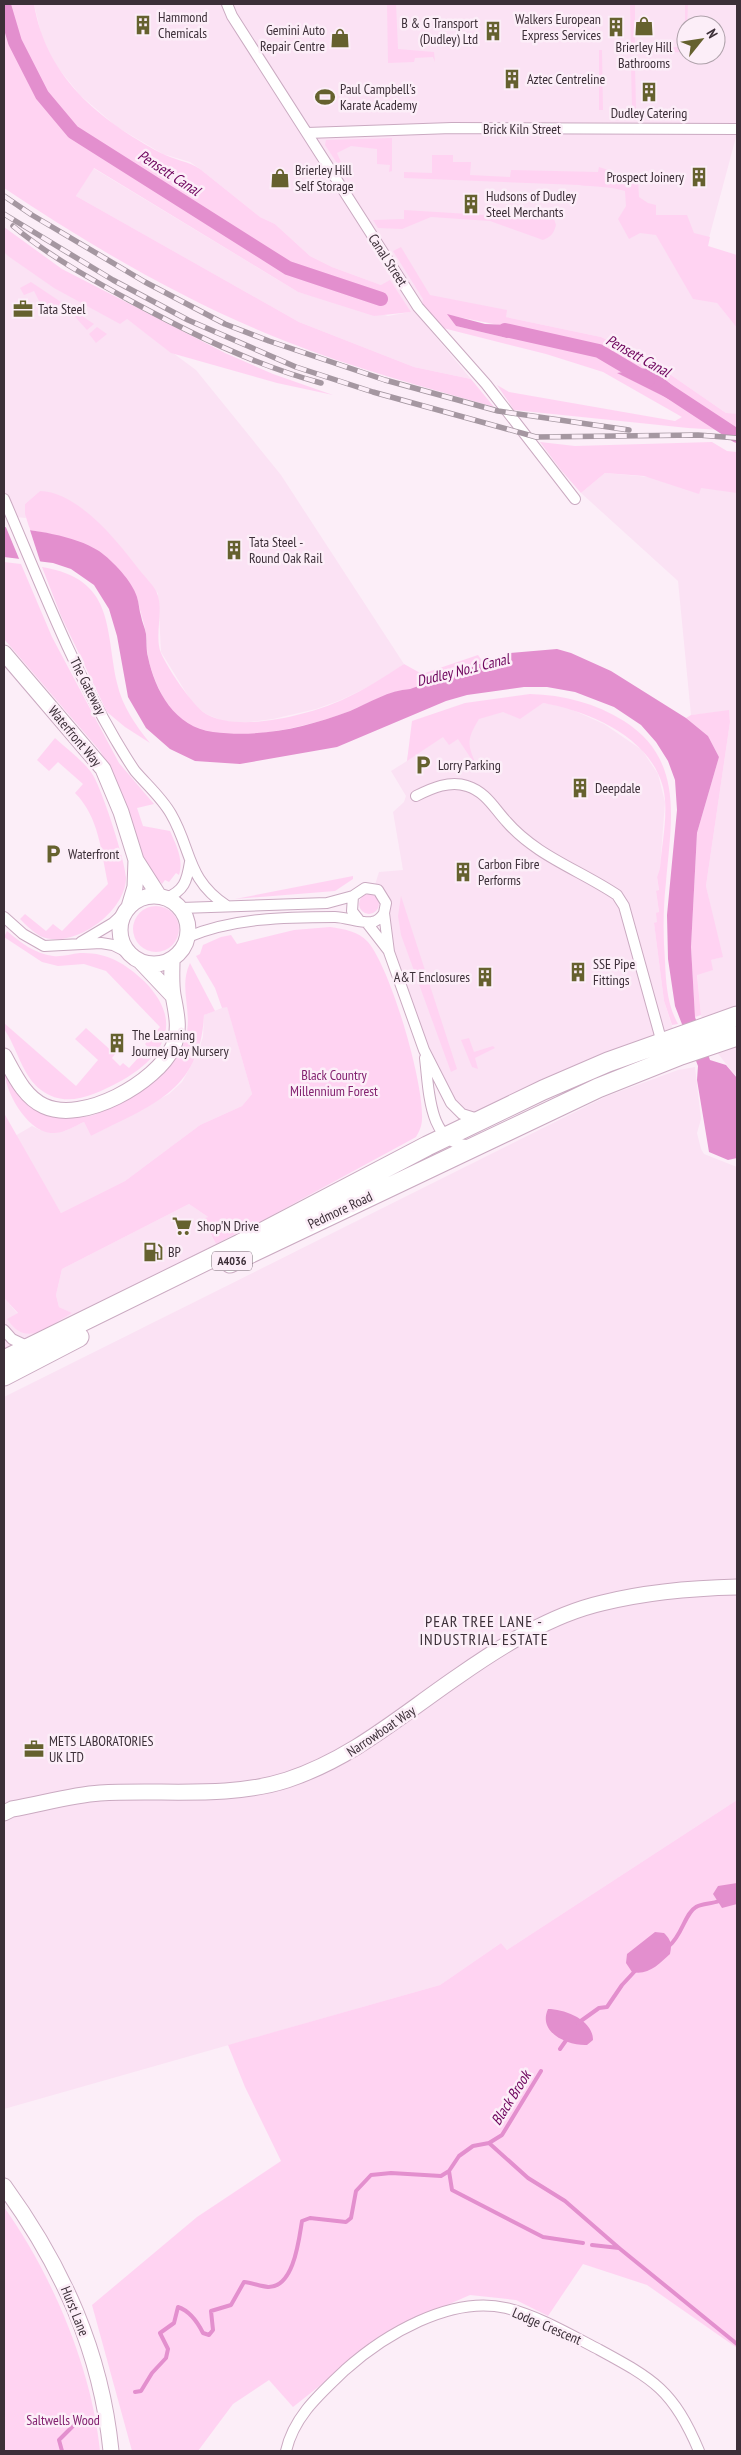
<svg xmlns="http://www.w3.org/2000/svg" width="741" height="2455" viewBox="0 0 741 2455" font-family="'PT Sans Narrow',sans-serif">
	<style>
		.built { fill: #fbe2f4; fill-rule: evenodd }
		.green { fill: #ffd3f2; fill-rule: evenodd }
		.water { fill: #e38fce }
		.pier { fill: #fceef8 }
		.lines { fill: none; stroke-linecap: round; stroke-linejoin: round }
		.stream { stroke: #e38fce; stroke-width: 4 }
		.canal { stroke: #e38fce; stroke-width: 14 }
		.street-casing { stroke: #caaac1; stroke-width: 12 }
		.secondary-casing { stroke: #caaac1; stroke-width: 17 }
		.highway-casing { stroke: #caaac1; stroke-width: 21 }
		.street { stroke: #fff; stroke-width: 10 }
		.secondary { stroke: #fff; stroke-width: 15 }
		.highway { stroke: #fff; stroke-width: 19 }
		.rail-casing { stroke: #a597a1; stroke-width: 5.5 }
		.rail { stroke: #fceef8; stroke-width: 4; stroke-dasharray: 11; stroke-linecap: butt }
		.labels { text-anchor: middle; stroke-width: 5; stroke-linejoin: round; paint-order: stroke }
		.shield { fill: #fceef8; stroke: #766872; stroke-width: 1 }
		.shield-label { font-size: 12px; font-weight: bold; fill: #3c2f38 }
		.poi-label { font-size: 14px; fill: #3c2f38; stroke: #fceef8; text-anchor: start }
		.street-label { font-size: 14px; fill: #3c2f38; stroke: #fceef8 }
		.park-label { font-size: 14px; fill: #832270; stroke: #fceef8 }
		.water-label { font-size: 15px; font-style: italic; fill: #6e055d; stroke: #fceef8 }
		.quarter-label { font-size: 16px; letter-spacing: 1px; fill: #3c2f38; stroke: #fceef8 }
	</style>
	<rect width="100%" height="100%" fill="#fceef8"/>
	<path class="built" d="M34,4H737L736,137L698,279L737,328V424L726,413L645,357L601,337L482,312L428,313L420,318L471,379L414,367L299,322L76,196L93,168L298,292L388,316L410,312L381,285L332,267L310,256L275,224L260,217L200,169L190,162L163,154L117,127L80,95L54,63L43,42ZM686,25H716V55H686Z
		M4,237L127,319L196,370L281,475L404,664L376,683L341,700L316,709L273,719L241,723L223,721L206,714L193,704L161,652L158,593L40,491L25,504L26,518L4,516Z
		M605,473L737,485V1029L708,1038L701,1015L697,974L711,960L722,957L706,886L730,722L729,711L691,715L678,581L581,493Z
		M543,703L566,707L604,724L642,750L658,774L665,802L660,868L657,877L659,891H656L659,913L657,923H654L664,1001L679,1048L598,1076L463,1128L445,1091L389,952L386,910L374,888L379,872L403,870L393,812L404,802L406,796L391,771L407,761L411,737L445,719Z
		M227,1006L252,1094L242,1106L200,1125L125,1181L61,1213L15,1136L32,1126L40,1130L65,1131L84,1122L91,1136L169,1094L182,1082L197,1055L203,1037L204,1015Z
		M737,1046V1078L716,1051Z
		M695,1067L701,1119L697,1133L701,1149L704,1154L737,1167V1800L507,1950L501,1943L440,1985L4,2109V1397L607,1096L678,1070Z
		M189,1204L208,1217L203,1220L224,1259L4,1369V1298L18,1314L71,1313L59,1307L56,1295L62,1269Z"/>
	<path class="green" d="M4,4H34C46,77 99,120 161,153C174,160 188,161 200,169L260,217L275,224L310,256L332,267L381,285L390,280L411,312L374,316L298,292L94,168L76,196L299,322L414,367L471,379L494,407C424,387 353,368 285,341C186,302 92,247 4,188Z
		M387,4H396L398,49L434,52L435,62L433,57L415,58L414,62L388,63Z
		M630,4H635V47H685V4H688L686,52L631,53Z
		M599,50H602L603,110H599Z
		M631,65H635L636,109H632Z
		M392,138V171L389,172L390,165L377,164V149L351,146L337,153L349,181L325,145L326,140Z
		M432,155H453V162H471L470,175L510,177L511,170L598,172L599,167L638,180L639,197L648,203L656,205V215H687L694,233L710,237L708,246L737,255V328L717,303L693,299L656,235L640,233L629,239L618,219L626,206L625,191C610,186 594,187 579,185L404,178V172L432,173Z
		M404,210L536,218L537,214L554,219L556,225C554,233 551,237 543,240L490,221L431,217L402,229L378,228L373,220L404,219Z
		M4,227L62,269L225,353L273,374L333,395L277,383L171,353L127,319L120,324L54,288L8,256L4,252Z
		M401,247L430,295L507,310L506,317L601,337L645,357L726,413L737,414V431L688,428L514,410L497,385L509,392L675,421L682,417L603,372L546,354L439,327L422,305L423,299L393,251ZM448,315L529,331L507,338L456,326ZM646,368C663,377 680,387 684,406L618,373Z
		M31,282L94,324L87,330L68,309L56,305L44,311L34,291L24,295L20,288Z
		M97,327L107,334L96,343L89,334Z
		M540,442L575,446L712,442L727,451L737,452V493L701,488L699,494L644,476L605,473L581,493L560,469Z
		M40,491C79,492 119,543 141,572C146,578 154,586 157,593C164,609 154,637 161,653C168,669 192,705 206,714C240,733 308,715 342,700C364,690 384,677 404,664L422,674L478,655L483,662L410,689C387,691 365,706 342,714C303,728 208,752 175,715C163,700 151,675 148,656C146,649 148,641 146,634C144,621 139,609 137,597L50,534L30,530L25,514V504Z
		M4,562L21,564L52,637L119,763L154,804L137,808L143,826L170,831C176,845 184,859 179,875L176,873L169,882L165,880L162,884L146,866L115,778L100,751L4,639Z
		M42,567C115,579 105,628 117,683C122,706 136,726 150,743L125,727L107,712L61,616Z
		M530,694C564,695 595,703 624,721C685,760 671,821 666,882C663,909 663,935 665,961C666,983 667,1004 678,1024L672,1025L664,1001L654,923L657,922L656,913L659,912L656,891L659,890L657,877L660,868C662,842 669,812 663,787C650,737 589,711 543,703L520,719L503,712L479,719C465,742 468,745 478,769L458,739L449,745L443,737L407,761L412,721L465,703Z
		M729,710L730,722L706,886L723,957L711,960L713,970L697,975L701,1015L695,1017L691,947L697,833L719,757L708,736L686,718L691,715Z
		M55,738C67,749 81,759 91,772C101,785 125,860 126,877C127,911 73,951 40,936C33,932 26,925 20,919L25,914L46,931L53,924L62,931L108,884C101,851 99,817 75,793L83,784L58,762L49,771L37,760Z
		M353,876V879L335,891L235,899Z
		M359 904a10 10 0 1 1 20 0a10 10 0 1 1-20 0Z
		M401,896L457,1069L451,1072L401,935L398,916Z
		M133 929a23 23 0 1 1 46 0a23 23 0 1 1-46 0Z
		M330,927C344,929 358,931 368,942C391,969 424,1083 422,1119C422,1126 419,1132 416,1137L269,1217L216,1244L203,1219L208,1217L189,1204L62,1269L56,1295L59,1307L72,1313C48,1326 27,1349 7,1319L18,1313L4,1298V1113L61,1213L125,1181L200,1125L242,1106L252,1094L227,1007L222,1008L215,988L196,956L200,954L203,945L221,937L231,935L237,944L294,930Z
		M7,931C20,942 35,954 53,956C62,957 71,954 80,953C106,952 125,963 144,981C186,1023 163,1058 119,1082C94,1095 66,1109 41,1090C22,1076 17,1047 4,1029V1023L76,1086L98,1060L75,1039L86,1028L115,1054L112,1058L120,1066L123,1063L129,1068L148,1047L145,1044L160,1027L106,971L84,964L58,966L42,962L4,937Z
		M190,963L215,1011L204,1015C200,1092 151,1105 91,1136L84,1122C73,1127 63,1134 51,1133C26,1131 4,1090 4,1068L60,1117C70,1118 80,1118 90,1116C101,1113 112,1107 122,1101C152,1086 180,1067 187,1031C191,1008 179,986 190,963Z
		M469,1038L474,1052L493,1046L495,1048L475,1058L478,1069L472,1067L461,1040Z
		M737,1800V2348L647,2285L583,2264L548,2316L516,2300L470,2295L390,2330L293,2407L269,2380L233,2404L198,2451H132L92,2305L197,2217L281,2161L245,2087L228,2045L440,1985L501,1943L507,1950Z
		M4,2207C52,2274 92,2369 100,2451H4Z"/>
	<path class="water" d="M447,314L485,324L508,325L530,330L507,338L456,326Z
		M646,368C664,378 680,387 685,407L617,373Z
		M4,527C33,530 74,535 99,551C113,561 132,581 137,597C139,603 139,610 141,616C142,622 145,628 146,634C147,642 146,650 148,657C155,691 175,727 213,732C260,738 305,728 350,711C369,703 389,690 410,689L510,653L557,649L571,653L611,671L686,718L708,736L719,757L697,833L691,947L695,1017L710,1060L726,1065L737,1078V1158L728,1160L709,1152L697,1080L698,1066L675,1006L668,959L667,915L677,810L675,780L668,761L656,742L641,725L614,707L575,692L547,687H524L467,695L446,701L337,747L240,764L195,761L170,749L146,728L128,697L117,636L109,609L94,585L71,569L53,563L4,557Z
		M737,1883V1904L722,1908L713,1894L718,1886Z
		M655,1932L664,1933C671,1940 672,1944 670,1954C659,1964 648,1976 632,1972L626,1963L627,1954Z
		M548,2009C565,2009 593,2020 593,2040L587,2045C569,2046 537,2033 548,2009Z"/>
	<path class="pier" d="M5,525L29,527L41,564L20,561Z"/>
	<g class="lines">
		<path class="stream" d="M669,1946C682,1936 685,1913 696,1907C702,1903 712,1904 719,1901
			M578,2023L599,2008L607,2007L622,1985L635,1971
			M560,2049L567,2039
			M489,2143L528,2178L565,2201L619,2248L737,2344
			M449,2171L452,2190L543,2237L583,2243
			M592,2245L619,2248
			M135,2392L141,2391L152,2373L166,2358L168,2349L160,2333L174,2323L178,2307C190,2311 198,2323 203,2333L209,2335L213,2330L211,2311L231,2305L244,2282C252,2283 260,2286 268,2287C294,2288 299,2239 302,2221L310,2218L346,2222L351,2218L356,2191L371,2175L391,2173L441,2176L449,2171L459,2156L473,2146L489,2143L502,2135L541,2071
			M62,2451L59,2440L78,2421"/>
		<path class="canal" d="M4,5L15,42L42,95L73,132L288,268L381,299
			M505,330L599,351L648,380
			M667,390L737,436"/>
		<defs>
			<path id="street" d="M227,4L232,16L418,307L486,384L575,499
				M307,133L452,128L737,129
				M4,499C39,580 70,662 115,739C121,749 128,761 135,771C147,785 162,798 171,814C192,850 186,879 227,906
				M416,796C432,788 450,780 467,786C486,792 494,808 506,821C536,856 580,870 617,895L624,906L662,1043
				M166,898C184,891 187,881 190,862
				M181,908L327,903L353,896
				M4,917L23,934L44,946L101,943L113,945L131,954
				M359,920L352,911L353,896L365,888L378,890L386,903L384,913L389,952L424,1050L451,1103L462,1114L478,1119
				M367,923L388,950
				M188,937C233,918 286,917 335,917C345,917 364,924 372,922C378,921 381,918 384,913
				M81,942L113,923L125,912
				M425,1058C429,1089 428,1148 472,1145
				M4,1330L12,1339L29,1347
				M286,2451C294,2416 320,2394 345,2370C384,2335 451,2295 506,2308C538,2316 567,2333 596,2348C653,2379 673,2389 699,2451"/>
			<path id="secondary" d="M4,653L103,769L121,812L136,860L159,896
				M120 930a34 34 0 1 1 68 0a34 34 0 1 1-68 0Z
				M129,907L135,887L136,860
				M141,962L173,996
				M4,1056C14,1074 24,1097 44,1106C83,1124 156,1083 173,1047C181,1029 176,1012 173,995C171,983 172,971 172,960
				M4,1813L12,1809C41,1804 71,1795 100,1793C162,1789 228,1799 287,1780C353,1758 400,1716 457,1677C500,1647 550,1615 602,1603C646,1592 692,1588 737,1587
				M4,2186C62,2266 101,2351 111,2451"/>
			<path id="highway" d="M230,1263L598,1088L681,1055L737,1036
				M4,1360L240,1244L427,1146L543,1090L608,1062L737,1016
				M4,1376L79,1337"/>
		</defs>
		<use href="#street" class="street-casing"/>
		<use href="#secondary" class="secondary-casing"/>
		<use href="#highway" class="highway-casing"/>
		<use href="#street" class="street"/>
		<use href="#secondary" class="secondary"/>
		<use href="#highway" class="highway"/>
		<defs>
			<path id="rail" d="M4,196L32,215L145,282L225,324L269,341L385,380L498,411L629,430
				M4,214L113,280L188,320L296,367L373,392L536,437L698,435L737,438
				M13,226C49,256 89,278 129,300C190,333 254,365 321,383"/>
		</defs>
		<use href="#rail" class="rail-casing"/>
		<use href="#rail" class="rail"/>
	</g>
	<defs>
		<symbol id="building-bare" viewBox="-9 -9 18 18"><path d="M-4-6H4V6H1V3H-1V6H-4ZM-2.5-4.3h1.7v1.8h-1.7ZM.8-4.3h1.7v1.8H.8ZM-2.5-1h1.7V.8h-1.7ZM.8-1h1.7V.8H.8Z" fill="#65612e" stroke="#fceef8" stroke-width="2.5" paint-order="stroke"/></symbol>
		<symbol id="shop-bare" viewBox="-9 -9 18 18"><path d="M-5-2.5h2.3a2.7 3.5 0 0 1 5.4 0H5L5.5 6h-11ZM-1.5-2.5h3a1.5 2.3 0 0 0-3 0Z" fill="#65612e" stroke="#fceef8" stroke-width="2.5" paint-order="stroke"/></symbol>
		<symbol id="stadium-bare" viewBox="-9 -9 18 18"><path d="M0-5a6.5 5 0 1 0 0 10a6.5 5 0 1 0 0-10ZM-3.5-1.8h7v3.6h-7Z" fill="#65612e" stroke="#fceef8" stroke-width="2.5" paint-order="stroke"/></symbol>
		<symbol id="office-bare" viewBox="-9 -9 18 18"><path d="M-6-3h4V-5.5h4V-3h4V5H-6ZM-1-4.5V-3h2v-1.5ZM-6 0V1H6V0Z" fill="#65612e" stroke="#fceef8" stroke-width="2.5" paint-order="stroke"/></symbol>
		<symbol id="parking-bare" viewBox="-9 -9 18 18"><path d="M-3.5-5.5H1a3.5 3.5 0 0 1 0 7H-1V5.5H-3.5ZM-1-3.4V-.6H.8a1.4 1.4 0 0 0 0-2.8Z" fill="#65612e" stroke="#fceef8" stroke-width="2.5" paint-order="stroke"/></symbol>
		<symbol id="supermarket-bare" viewBox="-9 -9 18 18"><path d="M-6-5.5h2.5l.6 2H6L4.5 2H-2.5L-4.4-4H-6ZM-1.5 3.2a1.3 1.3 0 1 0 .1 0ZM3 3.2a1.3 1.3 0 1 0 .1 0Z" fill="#65612e" stroke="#fceef8" stroke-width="2.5" paint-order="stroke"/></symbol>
		<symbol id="fuel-bare" viewBox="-9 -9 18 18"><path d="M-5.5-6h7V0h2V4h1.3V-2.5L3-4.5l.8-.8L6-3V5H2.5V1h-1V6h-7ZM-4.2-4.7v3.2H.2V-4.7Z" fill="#65612e" stroke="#fceef8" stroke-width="2.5" paint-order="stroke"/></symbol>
	</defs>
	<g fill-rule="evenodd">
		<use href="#building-bare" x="129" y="11" width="28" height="28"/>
		<use href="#shop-bare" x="630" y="12" width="28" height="28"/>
		<use href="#building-bare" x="602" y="13" width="28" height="28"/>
		<use href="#building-bare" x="479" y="17" width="28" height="28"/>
		<use href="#shop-bare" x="326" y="24" width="28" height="28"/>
		<use href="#building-bare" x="498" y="65" width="28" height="28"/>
		<use href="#building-bare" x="635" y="78" width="28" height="28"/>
		<use href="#stadium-bare" x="311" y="83" width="28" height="28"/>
		<use href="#building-bare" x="685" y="163" width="28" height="28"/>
		<use href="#shop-bare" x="266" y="164" width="28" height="28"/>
		<use href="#building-bare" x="457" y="190" width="28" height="28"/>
		<use href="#office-bare" x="9" y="295" width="28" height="28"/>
		<use href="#building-bare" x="220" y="536" width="28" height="28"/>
		<use href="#parking-bare" x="409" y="751" width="28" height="28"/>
		<use href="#building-bare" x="566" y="774" width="28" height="28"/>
		<use href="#parking-bare" x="39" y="840" width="28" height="28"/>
		<use href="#building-bare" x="449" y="858" width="28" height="28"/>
		<use href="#building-bare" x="564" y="958" width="28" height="28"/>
		<use href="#building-bare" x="471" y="963" width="28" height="28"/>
		<use href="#building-bare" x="103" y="1029" width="28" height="28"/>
		<use href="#supermarket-bare" x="168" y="1212" width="28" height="28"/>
		<use href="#fuel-bare" x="139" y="1238" width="28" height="28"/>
		<use href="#office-bare" x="20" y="1735" width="28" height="28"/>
	</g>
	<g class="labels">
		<rect class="shield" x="212" y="1251.5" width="40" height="19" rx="4"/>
		<g class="shield-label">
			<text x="232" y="1265">A4036</text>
		</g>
		<g class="poi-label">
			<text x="158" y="22">Hammond<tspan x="158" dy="16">Chemicals</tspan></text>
			<text x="601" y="24" text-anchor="end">Walkers European<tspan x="601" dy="16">Express Services</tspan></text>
			<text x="478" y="28" text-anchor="end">B &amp; G Transport<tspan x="478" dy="16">(Dudley) Ltd</tspan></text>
			<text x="325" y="35" text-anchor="end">Gemini Auto<tspan x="325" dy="16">Repair Centre</tspan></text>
			<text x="644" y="52" text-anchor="middle">Brierley Hill<tspan x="644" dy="16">Bathrooms</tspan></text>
			<text x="527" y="84">Aztec Centreline</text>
			<text x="340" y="94">Paul Campbell's<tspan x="340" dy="16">Karate Academy</tspan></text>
			<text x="649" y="118" text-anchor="middle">Dudley Catering</text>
			<text x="295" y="175">Brierley Hill<tspan x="295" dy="16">Self Storage</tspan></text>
			<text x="684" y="182" text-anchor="end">Prospect Joinery</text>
			<text x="486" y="201">Hudsons of Dudley<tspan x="486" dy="16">Steel Merchants</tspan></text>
			<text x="38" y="314">Tata Steel</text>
			<text x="249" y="547">Tata Steel -<tspan x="249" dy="16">Round Oak Rail</tspan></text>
			<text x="438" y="770">Lorry Parking</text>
			<text x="595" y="793">Deepdale</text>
			<text x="68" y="859">Waterfront</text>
			<text x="478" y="869">Carbon Fibre<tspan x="478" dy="16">Performs</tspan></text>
			<text x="593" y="969">SSE Pipe<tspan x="593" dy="16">Fittings</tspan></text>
			<text x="470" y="982" text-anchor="end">A&amp;T Enclosures</text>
			<text x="132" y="1040">The Learning<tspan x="132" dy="16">Journey Day Nursery</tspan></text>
			<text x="197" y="1231">Shop'N Drive</text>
			<text x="168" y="1257">BP</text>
			<text x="49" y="1746">METS LABORATORIES<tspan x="49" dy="16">UK LTD</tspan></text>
		</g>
		<g class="street-label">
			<text x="522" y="134">Brick Kiln Street</text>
			<text transform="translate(388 260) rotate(57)" y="5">Canal Street</text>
			<text transform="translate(88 686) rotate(63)" y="5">The Gateway</text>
			<text transform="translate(75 736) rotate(50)" y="5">Waterfront Way</text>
			<text transform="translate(340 1210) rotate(-25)" y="5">Pedmore Road</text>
			<text transform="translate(381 1731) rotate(-34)" y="5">Narrowboat Way</text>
			<text transform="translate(75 2311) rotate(68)" y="5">Hurst Lane</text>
			<text transform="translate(547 2326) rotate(23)" y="5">Lodge Crescent</text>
		</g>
		<g class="park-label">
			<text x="334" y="1080">Black Country<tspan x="334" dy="16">Millennium Forest</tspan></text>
			<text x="63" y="2425">Saltwells Wood</text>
		</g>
		<g class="water-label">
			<text transform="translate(169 173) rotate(33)" y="5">Pensett Canal</text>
			<text transform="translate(638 356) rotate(29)" y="5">Pensett Canal</text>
			<text transform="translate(463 670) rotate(-14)" y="5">Dudley No.1 Canal</text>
			<text transform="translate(511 2098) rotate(-58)" y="5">Black Brook</text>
		</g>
		<g class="quarter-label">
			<text x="484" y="1627">PEAR TREE LANE -<tspan x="484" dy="18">INDUSTRIAL ESTATE</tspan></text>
		</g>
	</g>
	<rect width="741" height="2455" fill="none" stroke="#3c2f38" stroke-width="10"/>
	<g transform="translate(701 40) rotate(60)"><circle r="24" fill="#fceef8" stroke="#afa2ab"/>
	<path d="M0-4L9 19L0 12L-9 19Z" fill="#65612e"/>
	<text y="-8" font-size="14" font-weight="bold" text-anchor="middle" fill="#3c2f38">N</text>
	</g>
</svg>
